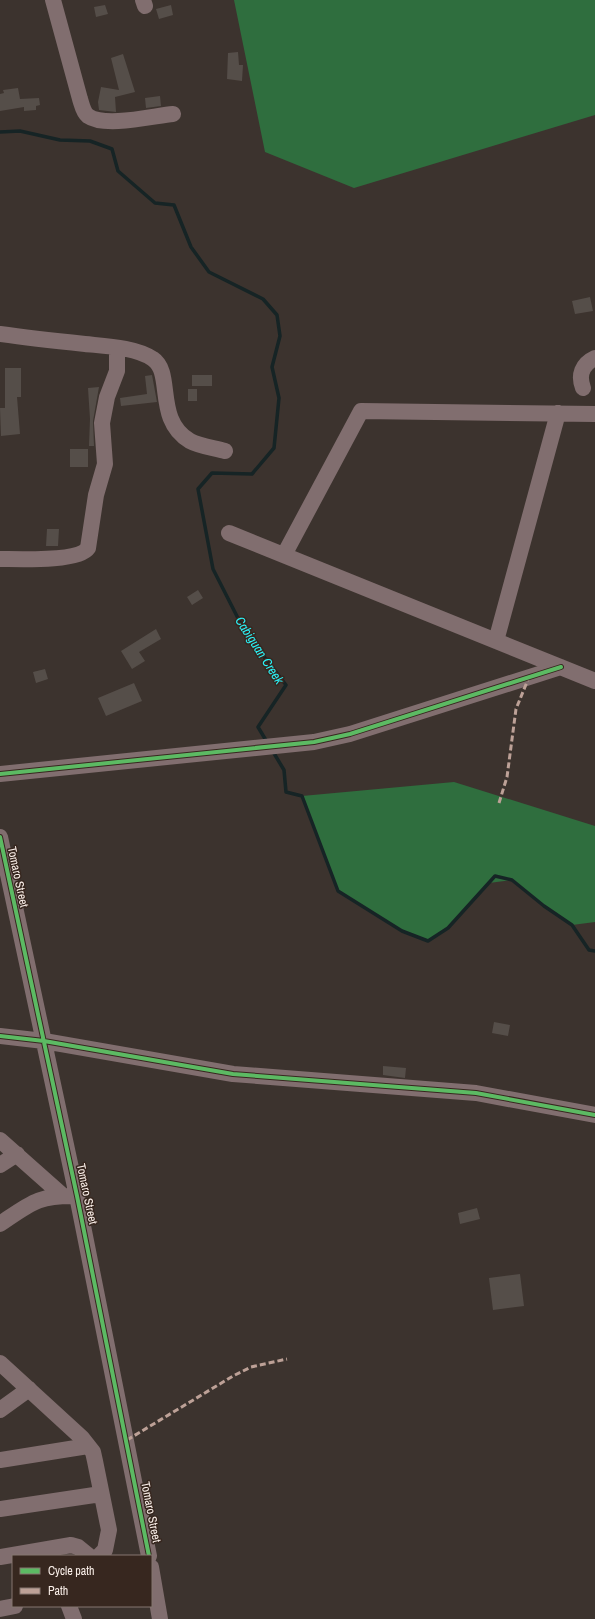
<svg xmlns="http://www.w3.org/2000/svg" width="595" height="1619" viewBox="0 0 595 1619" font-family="'Archivo Narrow',sans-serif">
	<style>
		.forest { fill: #2f6e3e }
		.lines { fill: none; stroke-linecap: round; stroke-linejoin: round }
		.stream { stroke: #162425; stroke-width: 3.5 }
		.building { fill: #554e49 }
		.minor { stroke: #816e6f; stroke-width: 16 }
		.quiet { stroke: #bda197; stroke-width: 3; stroke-dasharray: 6 3; stroke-linecap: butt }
		.cycleway-casing { stroke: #37271f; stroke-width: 6 }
		.cycleway { stroke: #5cba63; stroke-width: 4 }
		.labels { text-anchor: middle; stroke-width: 3; stroke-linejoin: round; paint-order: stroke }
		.street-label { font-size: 12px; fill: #fbf0ea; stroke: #37271f }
		.water-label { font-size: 13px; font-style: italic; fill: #2bf3f8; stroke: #37271f }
	</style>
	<rect width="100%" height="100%" fill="#3c332e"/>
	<path class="forest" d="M234,0H595V115L354,188L265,152Z
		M454,782L595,826V922L572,925L544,906L512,880L489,883L448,928L428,941L402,931L338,891L302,796Z"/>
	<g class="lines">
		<path class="stream" d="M0,132L20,131L60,140L90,141L112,149L118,171L155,203L174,205L191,247L209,272L263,299L277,315L280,336L272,367L279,398L274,448L252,474L212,473L198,489L213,569L245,632L286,685L258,727L267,742
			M272,750L284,770L286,792L302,796L338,891L402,931L428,941L448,928L495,876L512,880L544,906L572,925L589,950L595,951"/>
	</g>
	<path class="building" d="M105,5L108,14L96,17L94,7Z
		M171,5L173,15L159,19L156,9Z
		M238,52L239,65H243L242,81L227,79L228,53Z
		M123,54L135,92L115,97L116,112L99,110L98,102L101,87L119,90L111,58Z
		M18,88L20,99L39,98L40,105L36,106V110L24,111V107L0,111V94L4,93L3,90Z
		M160,96L161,106L146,108L145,98Z
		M590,297L593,311L575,314L572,301Z
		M5,368H21V397H17L20,434L1,436L0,408H5Z
		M152,375L157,402L121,406L120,398L147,394L145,376Z
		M192,375H212V386H192Z
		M99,387L93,421L94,446H89L90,419L88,388Z
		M188,389H197V401H188Z
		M70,449H88V467H70Z
		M47,529H59L58,546H46Z
		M198,590L203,598L192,605L187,597Z
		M156,629L161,639L139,652L145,661L132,669L121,651Z
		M45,669L48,679L36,683L33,672Z
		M134,683L142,701L106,716L98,698Z
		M494,1022L510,1025L508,1036L492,1033Z
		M383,1066L406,1068L405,1078L383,1075Z
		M477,1208L480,1219L460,1224L458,1213Z
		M520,1274L524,1306L493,1310L489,1278Z"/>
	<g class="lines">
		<path class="minor" d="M53,0L80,99C82,105 83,112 88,116C105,128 153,116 173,114
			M143,0L145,6
			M0,334C28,338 56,341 85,344C104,346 136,347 153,359C174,373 154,420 190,441C199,446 214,448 225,451
			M583,388C578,375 582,364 595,358
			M229,533L595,681
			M284,555L361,411L595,414
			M0,559C17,559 79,562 88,548L96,495L105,464L102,423L107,397L117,371V348
			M496,641L558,413
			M0,774L314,742L350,734L561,667
			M0,837L77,1196L149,1556
			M0,1036L44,1041L233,1074L476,1093L595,1115
			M0,1140L62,1195
			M0,1165L17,1154
			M0,1224C31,1203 38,1195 77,1196
			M0,1363L82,1438L93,1452L95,1461L109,1530L105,1550L99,1556
			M0,1410L29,1389
			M0,1460L88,1446
			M0,1509L101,1494
			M0,1557L71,1545L78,1547L89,1556
			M151,1567L160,1619
			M69,1606L74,1619
			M0,1609L15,1606"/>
		<path class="quiet" d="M499,803L507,777L516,709L529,677
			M127,1440L233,1376L251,1367L287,1359"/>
		<defs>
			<path id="cycleway" d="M0,774L314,742L350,734L561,667
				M0,837L77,1196L149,1556
				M0,1036L44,1041L233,1074L476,1093L595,1115"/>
		</defs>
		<use href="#cycleway" class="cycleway-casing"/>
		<use href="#cycleway" class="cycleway"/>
	</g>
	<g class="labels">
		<g class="street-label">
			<text transform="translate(18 877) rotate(78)" y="4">Tomaro Street</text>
			<text transform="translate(87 1194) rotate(78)" y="4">Tomaro Street</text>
			<text transform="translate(151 1512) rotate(79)" y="4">Tomaro Street</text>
		</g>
		<g class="water-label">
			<text transform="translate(260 650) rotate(57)" y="5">Cabiguan Creek</text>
		</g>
	</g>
	<rect x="12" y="1555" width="140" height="52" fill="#37271f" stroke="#857770"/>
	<rect x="20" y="1568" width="20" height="6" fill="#5cba63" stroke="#857770"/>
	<text x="48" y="1575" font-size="12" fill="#fbf0ea">Cycle path</text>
	<rect x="20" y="1588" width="20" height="6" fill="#bda197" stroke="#857770"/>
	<text x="48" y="1595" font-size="12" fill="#fbf0ea">Path</text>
</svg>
